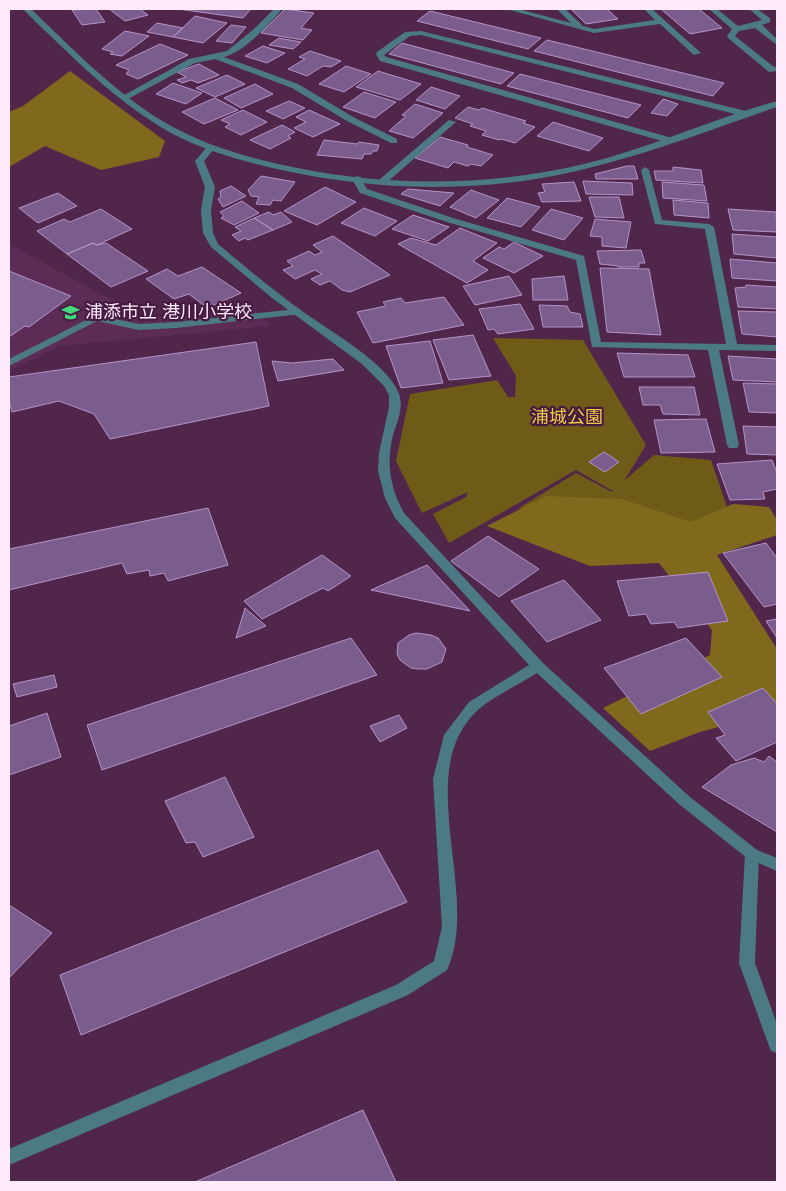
<svg xmlns="http://www.w3.org/2000/svg" width="786" height="1191" viewBox="0 0 786 1191" font-family="Quicksand,'Noto Sans JP',sans-serif">
	<style>
		.built { fill: #5c2c56 }
		.green { fill: #6f5b18 }
		.forest { fill: #7f691d }
		.building { fill: #7b5d8d; stroke: #b494c8 }
		.lines { fill: none; stroke-linecap: round; stroke-linejoin: round }
		.service { fill: #4b7a84; fill-rule: evenodd }
		.minor { fill: #4b7a84; fill-rule: evenodd }
		.tertiary { fill: #4b7a84; fill-rule: evenodd }
		.labels { text-anchor: middle; stroke-width: 4.5; stroke-linejoin: round; paint-order: stroke }
		.poi-label { font-size: 18px; fill: #ffeafb; stroke: #451c40; text-anchor: start }
		.park-label { font-size: 18px; fill: #f0c947; stroke: #451c40 }
	</style>
	<rect width="100%" height="100%" fill="#50274b"/>
	<path class="built" d="M9,244L147,319L250,304L271,326L60,346L9,371Z"/>
	<path class="green" d="M493,338L583,340L646,445L624,481L654,455L711,460L728,510L692,533L553,531L519,508L576,473L612,492L613,491L576,470L449,543L433,514L466,497L468,492L422,513L396,461L410,394L497,380L508,397H515L516,376Z"/>
	<path class="forest" d="M70,71L165,141L159,157L101,170L45,146L9,167V112L23,106Z
		M546,496L622,499L691,522L733,504L769,507L777,520V535L717,555L777,649V711L700,732L650,751L603,708L710,655L712,630L659,563L590,566L487,526Z"/>
	<path class="building" d="M96,9L105,22L82,25L72,10Z
		M109,9H140L148,15L125,21Z
		M178,9H251L243,18Z
		M285,9L314,13L301,28L312,30L303,40L261,33Z
		M571,9H607L618,19L586,24Z
		M661,9H699L722,28L690,34Z
		M430,11L541,38L528,49L417,21Z
		M195,16L227,23L203,43L173,37Z
		M157,23L183,28L173,37L147,32Z
		M231,25L246,27L232,43L216,41Z
		M125,31L149,36L122,56L110,54L113,52L102,49Z
		M279,38L301,42L293,49L269,45Z
		M547,40L724,83L713,96L534,51Z
		M402,43L514,73L501,84L389,54Z
		M160,44L188,55L138,79L126,74L129,70L116,65Z
		M263,46L285,53L267,63L245,56Z
		M310,51L341,61L331,67L323,66L307,76L288,69L305,59L299,57Z
		M199,64L219,75L198,83L191,80L182,83L177,80L186,77L177,72Z
		M346,66L371,74L344,92L319,84Z
		M378,71L421,84L400,100L356,87Z
		M520,74L641,105L628,118L507,86Z
		M227,75L245,84L215,97L196,88Z
		M173,83L202,93L186,104L156,94Z
		M255,84L273,94L241,108L224,98Z
		M431,87L460,96L445,109L416,100Z
		M364,92L396,102L375,118L343,107Z
		M215,98L238,110L204,124L182,112Z
		M663,99L678,104L667,116L651,113Z
		M289,101L305,108L283,119L266,111Z
		M415,104L443,113L413,138L389,131L406,116L402,115Z
		M468,107L479,110L482,108L526,121L523,123L535,127L515,143L501,139L499,140L482,135L486,131L470,126L473,124L455,118Z
		M243,110L267,122L241,135L225,127L230,124L221,120Z
		M309,110L340,124L313,137L294,128L306,122L296,117Z
		M553,122L603,138L589,151L537,136Z
		M282,125L295,132L288,136L291,138L270,149L250,140Z
		M440,137L468,145L467,147L493,155L481,166L471,164L468,166L454,162L448,168L415,158Z
		M324,140L357,144L359,142L379,145L377,151H373L371,154H364L362,159L317,155Z
		M627,166H634L638,179H596L595,174Z
		M673,167L701,170L703,183L656,180L654,171H673Z
		M261,176L295,182L281,201L273,200L270,205L256,204L259,197L251,196L248,190Z
		M583,181L632,183L633,195L586,194Z
		M574,182L581,201L542,202L538,193L545,192L542,184Z
		M662,182L704,185L707,201L663,198Z
		M231,186L246,196L223,207L218,199L221,197L220,191Z
		M325,187L356,202L317,225L284,211Z
		M408,189L454,193L440,206L401,194Z
		M471,190L499,200L476,218L450,207Z
		M58,193L77,206L38,223L19,208Z
		M589,197H619L624,218L595,217Z
		M507,198L540,207L521,227L487,218Z
		M673,200L708,203L709,218L674,215Z
		M242,201L259,213L234,225L221,218L224,216L220,212Z
		M364,208L397,221L375,236L341,223Z
		M101,209L132,229L97,245L93,243L67,254L37,231L64,219L70,222Z
		M551,209L583,218L564,240L532,230Z
		M728,209L776,212L777,232L733,230Z
		M269,212L273,215L281,212L292,222L273,230L254,218Z
		M413,215L449,227L428,241L392,229Z
		M254,218L273,230L248,240L245,238L239,241L232,235L241,231L235,227Z
		M595,219L631,222L626,248L602,246V237L590,236Z
		M460,228L497,243L473,261L488,270L467,283L398,244L411,238L436,245Z
		M732,234L777,237V258L734,254Z
		M333,236L390,275L350,292L342,290L330,281L320,285L311,279L322,274L315,270L295,279L283,270L293,266L287,261L309,251L315,255L322,252L313,245Z
		M514,242L543,256L514,273L483,258L499,247L504,249Z
		M93,243L97,245L106,243L148,271L111,287L67,254Z
		M641,250L645,263H639V267H618V266L600,264L597,251Z
		M730,259L777,263V281L732,278Z
		M202,267L241,293L207,308L189,294L174,299L146,279L167,269L178,276Z
		M600,268L649,269L661,335L607,332Z
		M9,271L71,296L29,327L25,326L9,337Z
		M509,276L522,295L475,305L463,286Z
		M564,276L568,300H533L532,279Z
		M746,285L777,287V309L738,307L735,288L746,287Z
		M444,297L464,325L373,343L357,312L386,306L383,302L401,298L405,303Z
		M520,304L534,329L498,334L494,329L488,330L479,309Z
		M539,305L567,306L570,312L580,314L583,327H543Z
		M738,311L777,312V337L742,334Z
		M473,335L491,376L449,380L433,340Z
		M430,341L443,383L401,388L386,346Z
		M256,342L269,406L110,439L94,414L59,401L12,412L9,401V377Z
		M617,353L688,355L695,377H624Z
		M728,356L777,359V382L733,380Z
		M333,359L344,370L278,381L272,361L292,363Z
		M743,383L777,384V413L749,412Z
		M639,387H694L700,415L663,414L660,405H643Z
		M706,419L715,452L661,453L654,420Z
		M743,426L777,427V455L747,454Z
		M604,452L619,462L605,472L589,462Z
		M772,460L777,473V489L763,492L765,499L730,500L717,464Z
		M208,508L228,565L168,581L164,573L150,576L149,570L127,574L122,563L9,590V549Z
		M488,536L539,569L499,597L451,561Z
		M766,543L777,558V604L764,607L723,553Z
		M322,555L351,576L328,591L323,588L262,619L244,601Z
		M427,565L470,611L371,590Z
		M708,572L728,621L678,628L674,622L651,624L646,614L629,616L617,581Z
		M564,580L601,620L547,642L511,601Z
		M245,608L266,626L236,638Z
		M777,619V638L766,621Z
		M416,633L431,635L438,638L446,649L442,662L427,669H419L411,668L400,660L397,654L398,643L409,635Z
		M351,638L377,675L102,770L87,725Z
		M686,638L722,677L641,714L604,668Z
		M54,675L57,687L17,697L13,684Z
		M763,688L777,704V742L736,761L716,738L725,735L708,712Z
		M47,713L61,757L9,775V726Z
		M399,715L407,728L380,742L370,726Z
		M769,756L777,762V832L702,787L731,765L754,758L764,762Z
		M225,777L254,837L203,857L195,842L186,843L165,801Z
		M378,850L407,902L81,1035L60,975Z
		M9,905L52,933L9,978Z
		M363,1110L396,1182H195Z"/>
	<g class="lines">
		<path class="service" d="M506,9H518L571,23L557,9H565L583,26L594,29L655,20L644,9H652L701,53L694,55L660,24L594,33Z
			M709,9H717L738,26L762,20L749,9H757L770,18V22L762,25L777,39V45L755,28L739,31L735,36L774,67H777V71L769,72L728,38L727,36L732,29Z
			M421,31L750,112L751,114L747,117L421,35L410,36L384,55L386,57L672,138V142L669,143L380,61L376,54L377,52L405,32Z
			M449,120L456,122L385,184H379V180Z
			M297,309L302,312L301,314L176,328L139,330L97,321L9,366V359L96,315L139,324L176,322Z
			M752,848L757,850L759,854L755,963L777,1024V1053L771,1051L769,1046L739,963L745,854L747,850Z"/>
		<path class="minor" d="M274,9H282C269,25 244,52 224,57L298,84L353,117L397,139V143H391L347,121L292,88L215,59L195,63L126,100L119,98L189,59L227,51L254,29Z
			M211,145L215,148L204,161L215,187L211,210L213,233L218,244C245,267 273,290 302,311C328,330 388,363 399,394C404,407 397,423 393,435C386,463 390,488 404,513L543,663L690,797L757,850L777,858V871L747,858L680,805L537,673C520,684 494,696 479,709C410,770 482,894 447,970L408,995L9,1165V1149L396,985L434,961L442,927L433,779L444,735L469,702L529,665L395,518L385,498L378,471L379,453L389,407V395L384,386L362,364L272,298L211,247L203,233L201,210L205,187L195,161L208,146Z
			M645,167L649,170L662,220L709,224L714,227L737,344L777,345V351L719,350L739,445L737,448H729L727,445L708,350L592,347L576,260L447,222L360,193L352,179L357,176L360,177L367,189L453,218L584,256L601,342L726,344L705,229L655,224L641,170Z"/>
		<path class="tertiary" d="M23,9H31C73,49 114,92 164,122C198,142 236,154 274,163C376,187 482,188 584,164C650,148 712,119 777,101V107C704,132 630,161 553,176C459,194 361,189 268,167C235,159 201,149 171,133C130,110 95,79 61,46C49,34 35,22 23,9Z"/>
	</g>
	<defs>
		<symbol id="school-bare" viewBox="-9 -9 18 18"><path d="M0-5L7-2L0 1L-7-2ZM-4 1L0 2.5L4 1V4Q0 6-4 4Z" fill="#43d77b" stroke="#451c40" stroke-width="2.5" paint-order="stroke"/></symbol>
	</defs>
	<g fill-rule="evenodd">
		<use href="#school-bare" x="58" y="300" width="25" height="25"/>
	</g>
	<g class="labels">
		<g class="poi-label">
			<text x="85" y="318">浦添市立 港川小学校</text>
		</g>
		<g class="park-label">
			<text x="567" y="423">浦城公園</text>
		</g>
	</g>
	<rect width="786" height="1191" fill="none" stroke="#ffeafb" stroke-width="20"/>
</svg>
